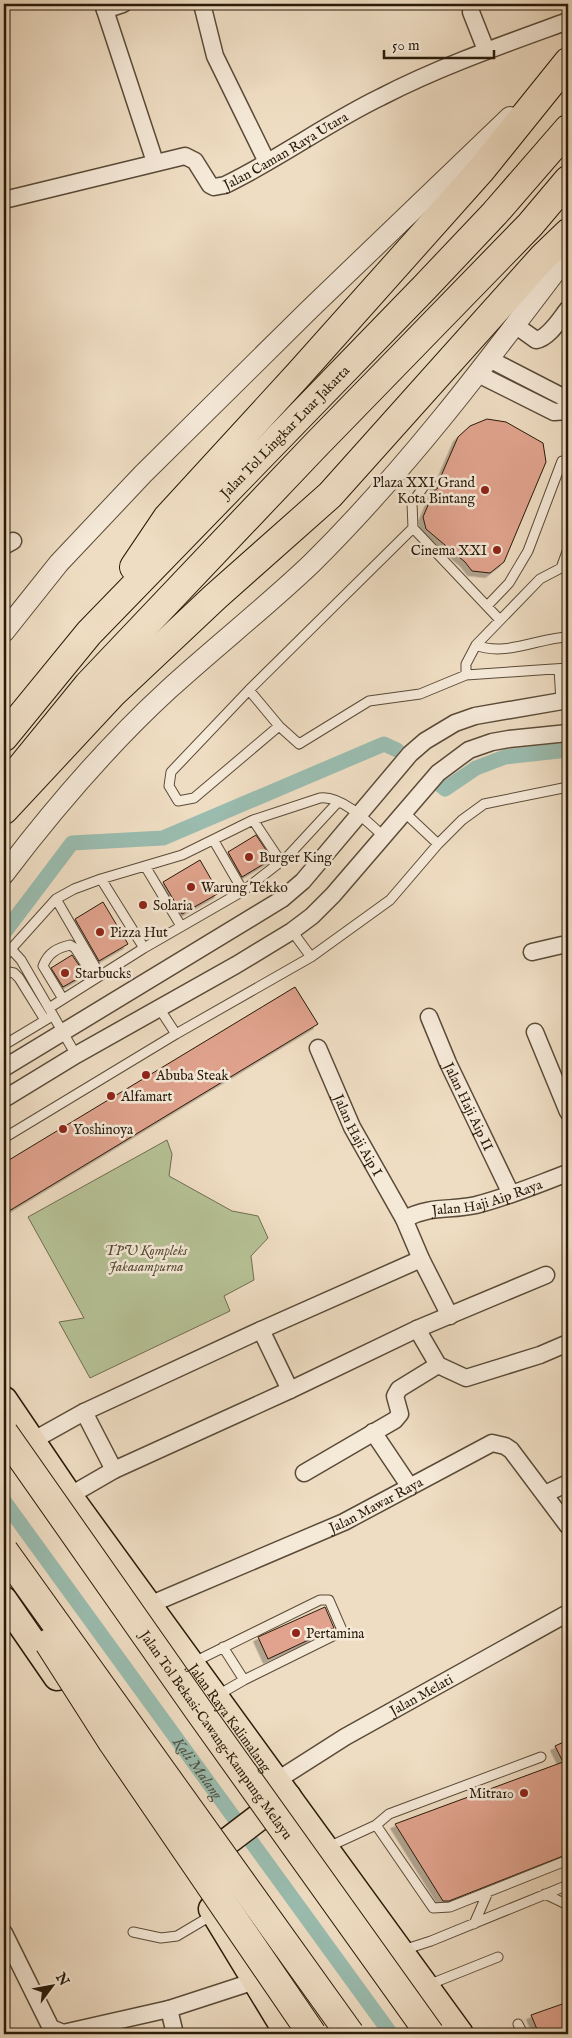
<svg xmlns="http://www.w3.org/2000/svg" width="572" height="2038" viewBox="0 0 572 2038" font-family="'IM FELL English',serif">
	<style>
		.green { fill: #b6c296; stroke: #6f6e50 }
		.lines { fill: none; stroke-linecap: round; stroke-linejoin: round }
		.canal { stroke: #9abcaf; stroke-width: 15 }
		.building { fill: #e1a38e; stroke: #281a09; filter: url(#shadow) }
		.service-casing { stroke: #5a4b38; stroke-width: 11 }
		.minor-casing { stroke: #5a4b38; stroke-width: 19 }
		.tertiary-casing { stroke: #5a4b38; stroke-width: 22 }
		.primary-casing { stroke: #281a09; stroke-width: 29 }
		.motorway-casing { stroke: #281a09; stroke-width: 30 }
		.service { stroke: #f5e9d8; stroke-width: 9 }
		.minor { stroke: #f5e9d8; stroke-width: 16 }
		.tertiary { stroke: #f5e9d8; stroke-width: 20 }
		.primary { stroke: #efddc3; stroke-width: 26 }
		.motorway { stroke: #efddc3; stroke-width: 28 }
		.motorway-bridge-casing { stroke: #281a09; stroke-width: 30; stroke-linecap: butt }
		.motorway-bridge { stroke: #efddc3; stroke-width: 28 }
		.poi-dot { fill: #8f2418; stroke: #f5e9d8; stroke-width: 2 }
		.labels { text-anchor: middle; stroke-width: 5; stroke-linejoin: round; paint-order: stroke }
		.street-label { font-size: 14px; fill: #281a09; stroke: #f5e9d8 }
		.poi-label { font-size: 14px; fill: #281a09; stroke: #f5e9d8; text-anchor: start }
		.park-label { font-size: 14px; font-style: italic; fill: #534c33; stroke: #f5e9d8 }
		.water-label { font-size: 15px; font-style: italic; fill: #505343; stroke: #f5e9d8 }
	</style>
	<defs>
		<filter id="shadow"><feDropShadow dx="-4.5" dy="4.5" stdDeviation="0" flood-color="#0004"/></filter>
	</defs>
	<rect width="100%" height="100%" fill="#efddc3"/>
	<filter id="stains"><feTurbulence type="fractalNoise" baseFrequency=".004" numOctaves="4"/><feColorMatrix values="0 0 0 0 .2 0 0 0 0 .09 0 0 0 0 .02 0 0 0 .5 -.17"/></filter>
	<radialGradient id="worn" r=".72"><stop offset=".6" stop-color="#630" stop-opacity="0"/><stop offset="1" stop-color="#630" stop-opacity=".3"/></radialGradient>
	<path class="green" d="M167,1140L172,1154L169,1176L232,1211L258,1216L268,1238L251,1256L254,1280L224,1296L230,1311L90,1378L59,1322L84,1318L28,1217Z"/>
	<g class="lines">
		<g class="canal">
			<path d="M439,784L445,789L476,768L505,757L568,750"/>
			<path d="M4,933L72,843L163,838L384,744L397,750"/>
			<path id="s1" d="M4,1501L391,2034"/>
		</g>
	</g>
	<path class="building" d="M487,419L506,422L543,443L546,462L504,562L490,573L472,571L465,562L426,529L423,517L434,491L438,488V483L458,437L470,426Z
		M256,835L272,859L242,877L228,852Z
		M200,860L219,893L182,914L163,882Z
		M103,902L128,944L99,961L75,919Z
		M72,955L83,971L80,973L82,976L63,987L51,968Z
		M295,987L318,1024L4,1214V1163Z
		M325,1607L334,1628L268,1659L258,1637Z
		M568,1740V1854L449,1901H443L395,1824L563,1762L555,1746Z
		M568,2002V2034H539L531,2015Z"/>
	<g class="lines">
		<defs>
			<path id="service" d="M432,485L427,482L412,503L413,528L499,619
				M413,528L249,690L279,726L299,744L369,701L420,694L466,675L568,668
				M487,606L509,583L528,551L562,461
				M476,645C505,657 538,638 568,637
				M559,669L561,701
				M466,675V664L476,645L540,579L561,568L568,549
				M249,690L171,772L169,786L178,801L194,798L279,726
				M404,812L438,844
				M253,820L281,862
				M214,841L243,891
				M145,866L181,926
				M101,879L144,948
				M56,899L100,975
				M292,931L311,957L390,900L438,844L462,820L484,804L568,787
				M11,949L56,899L74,889L101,879L182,855L253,820L320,798C341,795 368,822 383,836
				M4,957L11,949L21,960L76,1055
				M4,971L14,973L19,978L45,1020
				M63,999L43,966C48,953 57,948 70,945L75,948L95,979
				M49,1008L144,948L243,891L288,856L338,802
				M159,1008L176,1034
				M4,1045L49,1018
				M4,1138L176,1034L311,957
				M223,1647L244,1680
				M194,1662L320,1600H329L342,1630L341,1632L244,1680L218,1695
				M376,1825L433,1908L450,1907L568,1860
				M326,1848L376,1825L389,1814L541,1757
				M545,1894L568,1905
				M474,1924L488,1892
				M133,1932L161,1938L177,1936L214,1914
				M403,1950L431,1941L568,1885
				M428,1985L498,1957
				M518,2024L523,2034"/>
			<g id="minor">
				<path d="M103,4L155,162"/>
				<path d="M202,4L215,56L267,162"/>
				<path d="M105,10L123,4"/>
				<path d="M471,12L486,50"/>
				<path id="s2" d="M4,200L185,156L195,161L210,185L214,187L225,185C279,159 327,123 381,97C441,66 505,44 568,21"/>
				<path d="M515,325L536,340C549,338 560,319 568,309"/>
				<path d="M489,359L563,397L568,402"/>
				<path d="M478,374L554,412L568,411"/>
				<path d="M4,546L13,541"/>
				<path d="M532,952L562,945H568"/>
				<path id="s3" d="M429,1017L448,1063L511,1194"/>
				<path d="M535,1032L568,1112"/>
				<path id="s4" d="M318,1048L352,1127L404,1219L421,1259L450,1316"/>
				<path d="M4,1068L282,899L303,881L410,754L425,741L455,723L475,716L568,700"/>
				<path d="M4,1099L76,1055L236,965L292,931L312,916L333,895L438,773L469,750L492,742L509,739L568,733"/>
				<path id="s5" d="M404,1219C432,1205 449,1211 476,1205C508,1197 538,1184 568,1173"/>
				<path d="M417,1329L438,1365L466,1378L540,1355L568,1343"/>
				<path d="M261,1330L290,1390"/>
				<path d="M84,1412L114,1470"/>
				<path d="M373,1432L410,1487"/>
				<path d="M32,1441L84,1412L261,1330L421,1259"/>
				<path d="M304,1473L395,1420L400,1414L395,1396L399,1389L438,1365"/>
				<path d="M545,1494L568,1483"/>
				<path d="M69,1496L114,1470L290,1390L417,1329L546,1275"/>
				<path id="s6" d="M149,1605L344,1522L492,1443L505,1446L511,1450L568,1526"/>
				<path id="s7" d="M276,1781L345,1737L568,1613"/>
				<path d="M4,1933L51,2028L63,2033L169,2009L255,1981"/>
				<path d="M169,2009L175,2034"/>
			</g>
			<path id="tertiary" d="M4,632L59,563L143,474L311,308L510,117
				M4,874C54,808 108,745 169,689C216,646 266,607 312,563C407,469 488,361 568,255"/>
			<g id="primary">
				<path id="s8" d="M4,1400L69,1496L460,2034"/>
				<path d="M4,1600L57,1677"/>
				<path d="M199,1863L279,1802L288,1797"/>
				<path d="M212,1909L288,2034"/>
			</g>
			<g id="motorway">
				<path d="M134,567L167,518L299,374L481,170L568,62"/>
				<path id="s9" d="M4,737L89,633L425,287L495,213L568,129"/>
				<path d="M4,788L88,685L313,448L530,225L568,180"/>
				<path d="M4,810L113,693L215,597L330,495L544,256L568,233"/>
			</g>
		</defs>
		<use href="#service" class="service-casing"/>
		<use href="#minor" class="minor-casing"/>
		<use href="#tertiary" class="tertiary-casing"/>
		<use href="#primary" class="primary-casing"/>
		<use href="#motorway" class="motorway-casing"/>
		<use href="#service" class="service"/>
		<use href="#minor" class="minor"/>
		<use href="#tertiary" class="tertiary"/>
		<use href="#primary" class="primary"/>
		<use href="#motorway" class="motorway"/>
		<defs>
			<g id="motorway-bridge">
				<path id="s10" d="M4,1433L199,1711L430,2034"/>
				<path d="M4,1551L350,2034"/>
				<path d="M49,1643L111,1740L312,2034"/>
			</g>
		</defs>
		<use href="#motorway-bridge" class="motorway-bridge-casing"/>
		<use href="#motorway-bridge" class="motorway-bridge"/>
	</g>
	<g class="poi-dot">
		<circle cx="485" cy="490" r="5"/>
		<circle cx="497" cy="550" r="5"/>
		<circle cx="249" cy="857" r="5"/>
		<circle cx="191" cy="887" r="5"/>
		<circle cx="143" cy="905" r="5"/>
		<circle cx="100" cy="932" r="5"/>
		<circle cx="65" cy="973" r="5"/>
		<circle cx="146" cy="1075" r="5"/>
		<circle cx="111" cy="1096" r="5"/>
		<circle cx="63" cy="1129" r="5"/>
		<circle cx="296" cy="1633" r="5"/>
		<circle cx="524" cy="1793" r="5"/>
	</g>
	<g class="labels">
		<g class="street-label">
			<text dy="5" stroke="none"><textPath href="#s2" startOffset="311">Jalan Caman Raya Utara</textPath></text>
			<text dy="5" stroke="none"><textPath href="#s9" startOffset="415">Jalan Tol Lingkar Luar Jakarta</textPath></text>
			<text dy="5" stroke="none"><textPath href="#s3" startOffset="98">Jalan Haji Aip II</textPath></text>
			<text dy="5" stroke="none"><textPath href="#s4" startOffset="96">Jalan Haji Aip I</textPath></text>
			<text dy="5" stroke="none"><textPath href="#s5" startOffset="86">Jalan Haji Aip Raya</textPath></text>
			<text dy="5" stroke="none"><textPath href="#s6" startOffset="248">Jalan Mawar Raya</textPath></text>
			<text dy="5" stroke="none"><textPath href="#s7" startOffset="169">Jalan Melati</textPath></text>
			<text dy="5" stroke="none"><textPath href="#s8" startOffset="390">Jalan Raya Kalimalang</textPath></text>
			<text dy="5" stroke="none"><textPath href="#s10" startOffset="369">Jalan Tol Bekasi–Cawang–Kampung Melayu</textPath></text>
		</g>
		<g class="poi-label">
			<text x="475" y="487" text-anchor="end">Plaza XXI Grand<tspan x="475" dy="16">Kota Bintang</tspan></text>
			<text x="487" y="555" text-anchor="end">Cinema XXI</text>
			<text x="259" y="862">Burger King</text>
			<text x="201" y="892">Warung Tekko</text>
			<text x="153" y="910">Solaria</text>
			<text x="110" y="937">Pizza Hut</text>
			<text x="75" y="978">Starbucks</text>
			<text x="156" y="1080">Abuba Steak</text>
			<text x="121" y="1101">Alfamart</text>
			<text x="73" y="1134">Yoshinoya</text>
			<text x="306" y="1638">Pertamina</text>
			<text x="514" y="1798" text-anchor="end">Mitra10</text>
		</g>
		<g class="park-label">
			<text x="146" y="1255">TPU Kompleks<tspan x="146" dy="16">Jakasampurna</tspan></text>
		</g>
		<g class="water-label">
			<text dy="5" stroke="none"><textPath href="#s1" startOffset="330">Kali Malang</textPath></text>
		</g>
	</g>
	<rect width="572" height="2038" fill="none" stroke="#efddc3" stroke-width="20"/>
	<rect x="5" y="5" width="562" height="2028" fill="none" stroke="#281a09" stroke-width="2.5"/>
	<rect x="10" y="10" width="552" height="2018" fill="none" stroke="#281a09"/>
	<g transform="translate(52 1986) rotate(58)" stroke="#f5e9d8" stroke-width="4" paint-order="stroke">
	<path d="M0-4L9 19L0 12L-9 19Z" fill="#281a09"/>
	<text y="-8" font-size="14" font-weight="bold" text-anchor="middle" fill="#281a09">N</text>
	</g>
	<path d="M384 50v8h110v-8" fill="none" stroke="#281a09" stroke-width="2.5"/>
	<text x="392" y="50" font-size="15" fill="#281a09" stroke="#f5e9d8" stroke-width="4" paint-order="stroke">50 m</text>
	<rect width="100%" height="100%" filter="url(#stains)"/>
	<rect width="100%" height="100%" fill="url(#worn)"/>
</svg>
